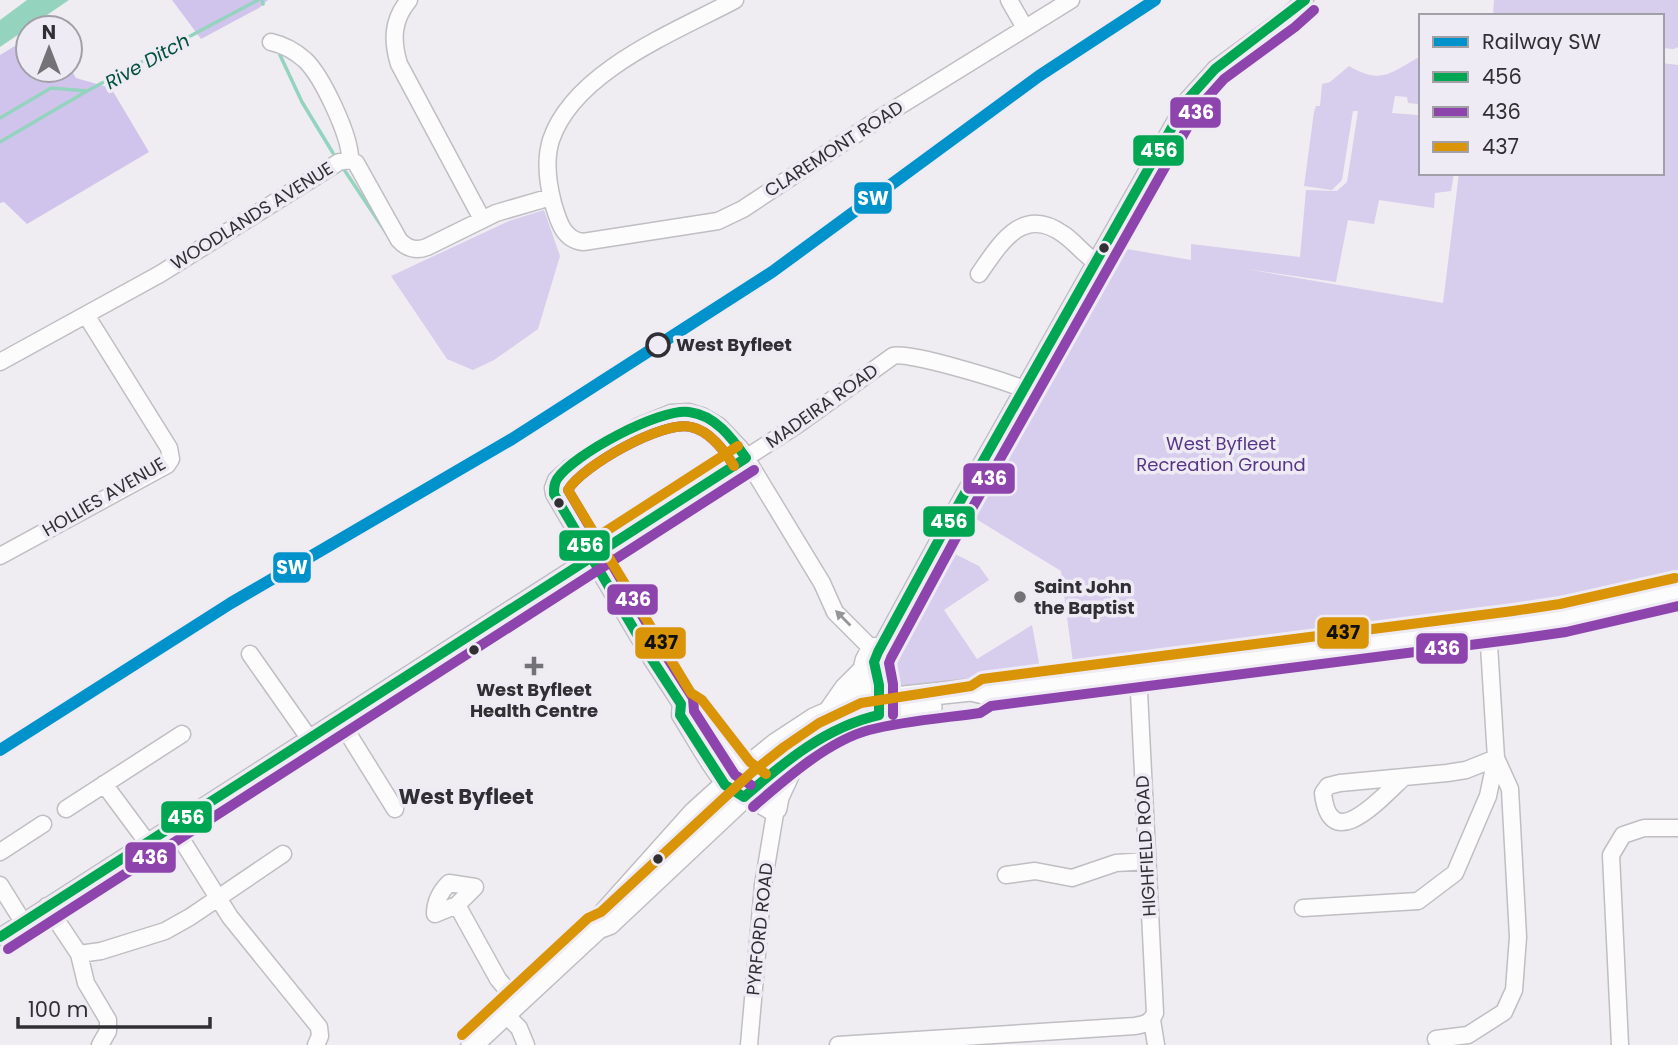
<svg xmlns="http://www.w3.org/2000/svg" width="1678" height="1045" viewBox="0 0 1678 1045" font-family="Poppins,sans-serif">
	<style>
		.green { fill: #d7cdec; fill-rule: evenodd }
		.forest { fill: #d1c4ec }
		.water { fill: #94d4bf }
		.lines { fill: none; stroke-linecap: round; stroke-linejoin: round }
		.stream { stroke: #94d4bf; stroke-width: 3.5 }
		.minor-casing { stroke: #bfbec2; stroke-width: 19 }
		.major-casing { stroke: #bfbec2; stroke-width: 24 }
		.minor { stroke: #fdfcfd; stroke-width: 16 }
		.major { stroke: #fdfcfd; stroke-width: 21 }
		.bus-1-casing { stroke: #eeebf4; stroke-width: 16 }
		.bus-2-casing { stroke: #eeebf4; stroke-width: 16 }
		.bus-3-casing { stroke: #eeebf4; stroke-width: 16 }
		.bus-1 { stroke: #00a651; stroke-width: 10 }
		.bus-2 { stroke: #8e44ad; stroke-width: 10 }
		.bus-3 { stroke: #d99408; stroke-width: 10 }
		.rail-1-casing { stroke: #eeebf4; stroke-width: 18 }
		.rail-1 { stroke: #0092cb; stroke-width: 12 }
		.oneway { fill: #969698 }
		.bus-dot { fill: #302f33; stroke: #eeebf4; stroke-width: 2.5 }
		.stop-dot { fill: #eeebf4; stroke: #302f33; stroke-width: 3.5 }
		.poi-dot { fill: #737276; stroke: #eeebf4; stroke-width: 2.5 }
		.labels { text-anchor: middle; stroke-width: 7; stroke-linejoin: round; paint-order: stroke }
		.street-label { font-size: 18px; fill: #302f33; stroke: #eeebf4 }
		.stop-label { font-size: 18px; font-weight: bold; fill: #302f33; stroke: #eeebf4; text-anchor: start }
		.park-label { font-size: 18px; fill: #573688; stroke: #eeebf4 }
		.poi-label { font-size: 18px; font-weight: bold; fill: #302f33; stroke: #eeebf4; text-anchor: start }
		.water-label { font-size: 19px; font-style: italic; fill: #00513c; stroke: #eeebf4 }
		.quarter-label { font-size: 21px; font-weight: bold; fill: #302f33; stroke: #eeebf4 }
		.line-badge { stroke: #eeebf4; stroke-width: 2.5 }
		.badge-label { font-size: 19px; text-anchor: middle; font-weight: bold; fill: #fff }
		.pale-badge-label { font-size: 19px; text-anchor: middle; font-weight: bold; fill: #111 }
	</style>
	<rect width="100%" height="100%" fill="#efedf2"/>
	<path class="green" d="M1494,0H1678V47L1674,49L1662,48V16H1493Z
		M1421,56V173H1454L1451,191L1435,193L1434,208L1379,200L1374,224L1348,220L1336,282L1246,269L1443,303L1459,173H1662V63L1678,65V576L1578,595L1073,663L1061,571L968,514L1021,422L1115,247L1191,260V244L1300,257L1306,190L1337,191L1347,182L1358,111H1353L1342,180L1332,190L1304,186L1314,112L1316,106H1320L1322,84L1330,82L1349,66C1382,85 1390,73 1421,56ZM1395,96L1407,97L1408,103L1418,104V115L1392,113Z
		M544,210L560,256L538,329L494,360L473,370L447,359L391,276L509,221Z
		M951,552L979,566L989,580L944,610L977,659L1032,625L1040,668L900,689L888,671L889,658Z"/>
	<path class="forest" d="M172,0H268L259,8L201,39Z
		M28,38V70H70V68L76,78L111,88L149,152L27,224L4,202L0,203V55Z"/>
	<path class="water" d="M27,0H69L0,47V20Z"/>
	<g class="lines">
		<path class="stream" d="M262,0L263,4
			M280,55L302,102L333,153
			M0,118L51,88L87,91
			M0,142L87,91L258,0
			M345,171L387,234"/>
		<defs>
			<path id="minor" d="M409,0C392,20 392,41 399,64L482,219
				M735,0C675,32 574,71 551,140C545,159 548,184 553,203C558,220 563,240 583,242L718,221L743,209L885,115L1071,0
				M1009,0L1025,28
				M271,42C284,45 295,51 305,60C322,76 351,137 350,160
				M979,274C1000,244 1022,205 1063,234C1075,242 1083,254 1096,262
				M0,362L160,274L339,162L350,160L356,163L399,240C407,249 417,251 427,247L496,213L551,197
				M0,556L167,465L171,459L169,448L86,315
				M250,654L309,738
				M681,704L680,715C691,732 713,773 726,785C741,799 760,802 774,814
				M879,711V685L874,662L878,652L953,514L1188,99L1215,69L1287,16L1305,0
				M865,712C868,689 851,662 875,646
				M339,719L395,809
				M1404,777C1381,798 1330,857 1323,793L1328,786L1340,783L1447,773L1466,770L1496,758
				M104,784L147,842
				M66,809L182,734
				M173,826L230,917L319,1027L320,1036L316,1045
				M0,852L43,824
				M1006,875L1035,871L1072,878L1116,863L1147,861
				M0,885L23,922
				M457,905L475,887L449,883C440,892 435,901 435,914L457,905L498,979L518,1003
				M47,906L79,954L86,983L108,1020V1031L100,1045
				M1303,908L1418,901L1455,873L1488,796L1496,758L1488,629
				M0,937L797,425L893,356C908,351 1005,381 1023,389
				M79,954L101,951L165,931L190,917L283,854
				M506,1015L519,1028L526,1045
				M1152,1020L1156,1045
				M1436,1039L1468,1035L1504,1012L1514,990L1518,937L1510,789L1496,758
				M749,1045L763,885L776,808L764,790L735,767L720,744L691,709L681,704L651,658L554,494L553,488L556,480L569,468L639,426L671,413L689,412L702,416L719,426L740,448L822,583L835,612L871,648
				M838,1045L1135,1026C1145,1024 1151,1023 1155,1013L1138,672
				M1620,1045L1611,855L1623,835L1644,828H1678"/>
			<path id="major" d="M829,712L845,689L861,673
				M776,808L778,797L797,756
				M598,928L601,917L694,813L725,785L776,744L814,719L844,706L866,701L971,690L984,693L1223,661L1515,625L1563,618L1678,592
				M472,1045L598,928L609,924L744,797L798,754L831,733L864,717L931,707"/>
		</defs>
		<use href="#minor" class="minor-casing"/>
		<use href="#major" class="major-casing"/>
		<use href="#minor" class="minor"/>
		<use href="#major" class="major"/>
		<defs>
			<path id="bus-1" d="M879,715V685L874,662L878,652L953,514L1188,99L1215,69L1305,0
				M744,797L725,785L680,715L681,704L651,658L554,494C554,488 554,484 557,479C574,454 660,408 689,412C715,415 732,438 746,458
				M744,797C784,762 826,727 879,715
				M0,937L746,458"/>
			<path id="bus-2" d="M734,466C724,450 710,431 691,427C663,420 582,466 568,490L663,651L693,698L694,711L735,775L751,785
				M893,715V684L889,663L891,658L965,521L1199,107L1224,79L1295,27L1314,10
				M753,807C784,780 828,741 869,730C903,721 944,718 980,713L991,706L1517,639L1566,632L1678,606
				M8,949L754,470"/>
			<path id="bus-3" d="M734,466C724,450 710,431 691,427C663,420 582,466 568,490L691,693L702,700L750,762L766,774
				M583,546L738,446
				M462,1035L588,918L601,912L751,773L784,747L819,723L861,703L971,686L982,679L1513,611L1560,604L1675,578"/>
		</defs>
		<use href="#bus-1" class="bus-1-casing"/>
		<use href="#bus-2" class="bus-2-casing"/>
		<use href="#bus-3" class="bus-3-casing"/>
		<use href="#bus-1" class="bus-1"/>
		<use href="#bus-2" class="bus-2"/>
		<use href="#bus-3" class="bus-3"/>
		<defs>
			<path id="rail-1" d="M0,750L231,603L512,439L772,272L1039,76L1155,0"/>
		</defs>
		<use href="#rail-1" class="rail-1-casing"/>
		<use href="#rail-1" class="rail-1"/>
	</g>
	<defs><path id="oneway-solid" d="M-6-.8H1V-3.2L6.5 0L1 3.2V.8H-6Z" transform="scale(1.75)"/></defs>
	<use class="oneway" href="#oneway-solid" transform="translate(843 618) rotate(-135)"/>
	<g class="bus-dot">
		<circle cx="1104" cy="248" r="6"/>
		<circle cx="559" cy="503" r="6"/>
		<circle cx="474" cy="650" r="6"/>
		<circle cx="658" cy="859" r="6"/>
	</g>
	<circle class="stop-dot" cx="658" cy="345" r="11"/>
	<g class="poi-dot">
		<circle cx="1020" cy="597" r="7"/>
		<path d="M530.5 655.5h7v7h7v7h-7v7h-7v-7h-7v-7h7z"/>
	</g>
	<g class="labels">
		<g class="street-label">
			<text transform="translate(834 149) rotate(-33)" y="6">CLAREMONT ROAD</text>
			<text transform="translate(252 216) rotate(-32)" y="6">WOODLANDS AVENUE</text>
			<text transform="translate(822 406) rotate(-35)" y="6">MADEIRA ROAD</text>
			<text transform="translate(104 497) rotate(-30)" y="6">HOLLIES AVENUE</text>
			<text transform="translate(1146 846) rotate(-93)" y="6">HIGHFIELD ROAD</text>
			<text transform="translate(760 929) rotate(-84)" y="6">PYRFORD ROAD</text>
		</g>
		<g class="stop-label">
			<text x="676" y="351">West Byfleet</text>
		</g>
		<g class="park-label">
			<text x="1221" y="450">West Byfleet<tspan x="1221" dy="21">Recreation Ground</tspan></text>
		</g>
		<g class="poi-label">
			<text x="1034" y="593">Saint John<tspan x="1034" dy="21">the Baptist</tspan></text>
			<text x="534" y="696" text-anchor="middle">West Byfleet<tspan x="534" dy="21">Health Centre</tspan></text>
		</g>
		<g class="water-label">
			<text transform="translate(147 61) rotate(-29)" y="7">Rive Ditch</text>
		</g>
		<g class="quarter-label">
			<text x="466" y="804">West Byfleet</text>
		</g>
	</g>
	<g class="line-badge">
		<rect x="1169" y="96" width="53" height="33" rx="7" fill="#8e44ad"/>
		<rect x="1132" y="134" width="53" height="33" rx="7" fill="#00a651"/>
		<rect x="853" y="181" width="40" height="34" rx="7" fill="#0092cb"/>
		<rect x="962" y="462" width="54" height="33" rx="7" fill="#8e44ad"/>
		<rect x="922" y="505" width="54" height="33" rx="7" fill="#00a651"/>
		<rect x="558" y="529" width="53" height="33" rx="7" fill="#00a651"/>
		<rect x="272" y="551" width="40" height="33" rx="7" fill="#0092cb"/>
		<rect x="606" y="583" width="53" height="33" rx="7" fill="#8e44ad"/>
		<rect x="1316" y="616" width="54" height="34" rx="7" fill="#d99408"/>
		<rect x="634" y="626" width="53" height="34" rx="7" fill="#d99408"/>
		<rect x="1415" y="632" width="54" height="33" rx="7" fill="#8e44ad"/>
		<rect x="160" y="800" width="53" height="34" rx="7" fill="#00a651"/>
		<rect x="124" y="841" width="53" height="33" rx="7" fill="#8e44ad"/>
	</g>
	<g class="badge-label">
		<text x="1196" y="119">436</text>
		<text x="1159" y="157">456</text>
		<text x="873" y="205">SW</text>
		<text x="989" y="485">436</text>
		<text x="949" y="528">456</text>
		<text x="585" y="552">456</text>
		<text x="292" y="574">SW</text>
		<text x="633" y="606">436</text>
		<text x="1442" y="655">436</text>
		<text x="186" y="824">456</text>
		<text x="150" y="864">436</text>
	</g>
	<g class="pale-badge-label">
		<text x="1343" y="639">437</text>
		<text x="661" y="649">437</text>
	</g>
	<rect x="1419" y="14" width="245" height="161" fill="#eeebf4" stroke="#a2a0a7" stroke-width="2"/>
	<rect x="1433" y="37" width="35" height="10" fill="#0092cb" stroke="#a2a0a7" stroke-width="2"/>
	<text x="1482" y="49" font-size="21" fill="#302f33">Railway SW</text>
	<rect x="1433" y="72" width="35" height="10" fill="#00a651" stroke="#a2a0a7" stroke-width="2"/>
	<text x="1482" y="84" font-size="21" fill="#302f33">456</text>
	<rect x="1433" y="107" width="35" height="10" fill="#8e44ad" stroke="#a2a0a7" stroke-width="2"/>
	<text x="1482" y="119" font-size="21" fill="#302f33">436</text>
	<rect x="1433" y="142" width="35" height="10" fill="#d99408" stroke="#a2a0a7" stroke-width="2"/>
	<text x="1482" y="154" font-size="21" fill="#302f33">437</text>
	<g transform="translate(49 49)"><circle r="33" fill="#eeebf4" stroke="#a2a0a7" stroke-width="2"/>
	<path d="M0-5L12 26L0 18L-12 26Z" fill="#737276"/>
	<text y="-10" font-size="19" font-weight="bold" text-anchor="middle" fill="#302f33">N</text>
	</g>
	<path d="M18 1017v10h192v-10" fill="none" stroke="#302f33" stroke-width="3.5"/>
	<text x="28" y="1017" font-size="21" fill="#302f33" stroke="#eeebf4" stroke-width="5" paint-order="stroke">100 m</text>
</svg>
